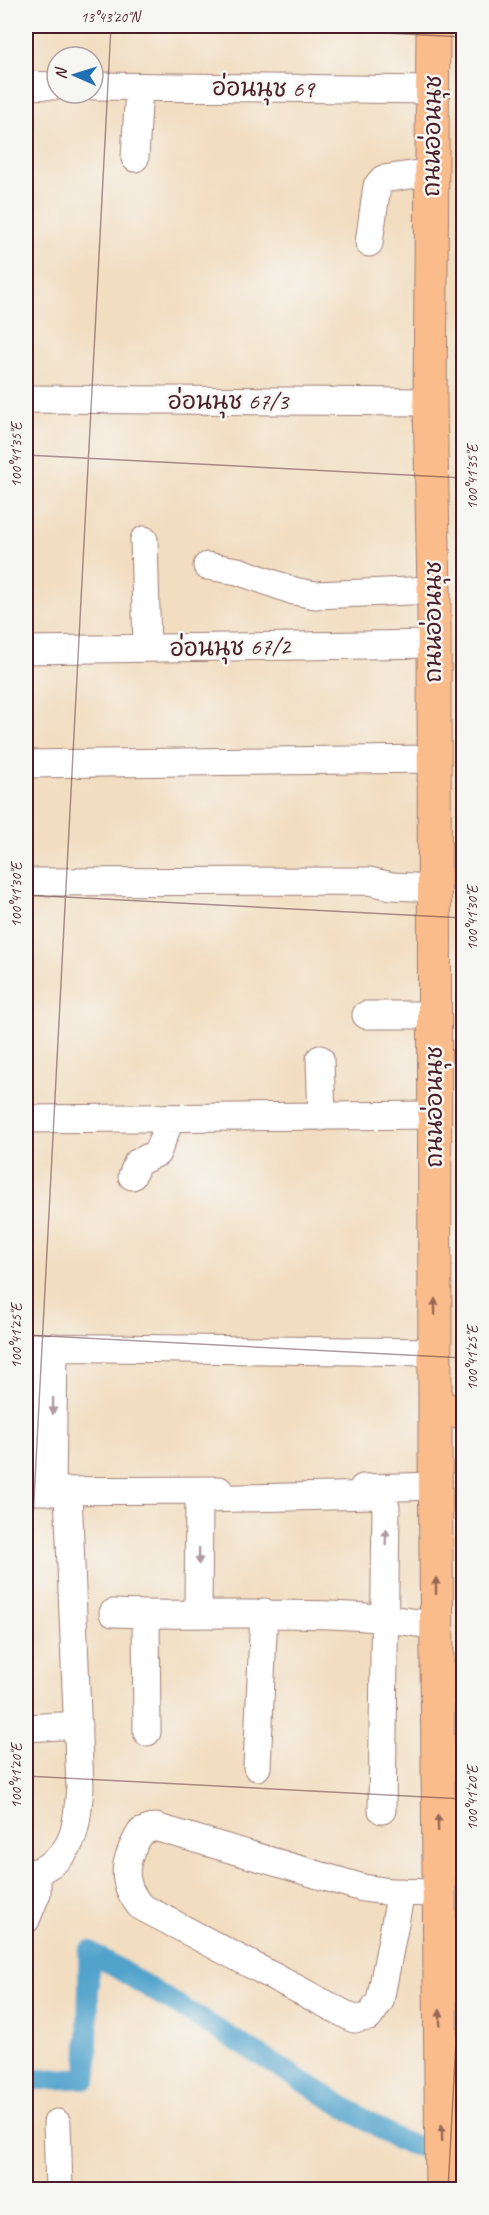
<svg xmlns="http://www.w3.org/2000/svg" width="489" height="2215" viewBox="0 0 489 2215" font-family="Caveat,'Playpen Sans Thai',sans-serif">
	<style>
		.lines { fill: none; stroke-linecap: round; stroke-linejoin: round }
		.canal { stroke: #51a3cc; stroke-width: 21 }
		.minor-casing { stroke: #9e7e76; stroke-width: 29 }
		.major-casing { stroke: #9e7e76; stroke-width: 35 }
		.minor { stroke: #fff; stroke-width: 27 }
		.major { stroke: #fabc8b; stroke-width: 33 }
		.oneway { fill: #996656 }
		.oneway2 { fill: #ae9aa0 }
		.ticks { fill: none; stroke: #4a1f2b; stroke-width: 1.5; stroke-opacity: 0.45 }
		.labels { text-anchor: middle; stroke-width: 5; stroke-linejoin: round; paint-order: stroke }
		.street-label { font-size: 24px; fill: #4a1f2b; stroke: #f6f6f2 }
		.neatline { fill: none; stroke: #4a1f2b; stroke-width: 2 }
		.ticks-label { font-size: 15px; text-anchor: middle; fill: #4a1f2b }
	</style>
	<rect width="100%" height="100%" fill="#f6f6f2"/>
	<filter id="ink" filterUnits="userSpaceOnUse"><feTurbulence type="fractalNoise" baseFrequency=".0167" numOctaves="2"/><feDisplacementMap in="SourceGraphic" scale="12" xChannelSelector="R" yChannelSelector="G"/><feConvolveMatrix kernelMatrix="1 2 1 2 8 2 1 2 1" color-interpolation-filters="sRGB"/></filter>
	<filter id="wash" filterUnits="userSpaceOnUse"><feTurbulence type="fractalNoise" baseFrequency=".008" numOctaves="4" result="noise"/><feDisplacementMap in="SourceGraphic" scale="24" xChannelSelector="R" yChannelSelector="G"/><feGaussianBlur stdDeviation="1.35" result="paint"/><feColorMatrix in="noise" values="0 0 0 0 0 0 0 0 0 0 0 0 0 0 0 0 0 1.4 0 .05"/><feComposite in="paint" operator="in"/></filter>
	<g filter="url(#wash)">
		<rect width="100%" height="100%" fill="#f2ddc0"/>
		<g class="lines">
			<path class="canal" d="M26,2080L87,2078L89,1951L400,2141L464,2160"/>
		</g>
	</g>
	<g filter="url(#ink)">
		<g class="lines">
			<defs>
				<path id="minor" d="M26,85L57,86
					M93,86L433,90
					M135,158L139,87
					M369,243L377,186L383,179L432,172
					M26,399L430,402
					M144,540L147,648
					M207,566L238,571L294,591L315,595L434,590
					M26,650L434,644
					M26,764L434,759
					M26,882L369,881L392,886L435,888
					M366,1015H433
					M320,1059L322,1117
					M26,1119L434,1115
					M132,1176L137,1163L157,1153L171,1118
					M26,1347L435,1352
					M363,1488L436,1486
					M26,1491L219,1490
					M32,1491L35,1347
					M52,1492L54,1347
					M113,1613C222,1618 328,1606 436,1626
					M198,1613L199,1499L374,1495L382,1497L386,1507L382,1810
					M146,1615L147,1732
					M26,1728L78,1725
					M257,1767L264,1612
					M26,1873C37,1873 42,1870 51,1864C78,1846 77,1816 80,1787L68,1492
					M401,1892L380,2001L369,2017L354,2019L140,1906C119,1880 124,1860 141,1832L155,1827L363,1888L391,1892L439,1893
					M26,1920L37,1893V1873
					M57,2123L59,2190"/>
				<path id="major" d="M433,26L430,402L434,590L435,1448L442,2190
					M435,1412L464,1410"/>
			</defs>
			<use href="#minor" class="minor-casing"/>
			<use href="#major" class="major-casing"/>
			<use href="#minor" class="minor"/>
			<use href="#major" class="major"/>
		</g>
		<defs><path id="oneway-solid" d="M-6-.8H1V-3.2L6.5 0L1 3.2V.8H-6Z" transform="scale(1.5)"/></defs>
		<g class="oneway">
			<use href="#oneway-solid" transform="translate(435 1307) rotate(-90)"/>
			<use href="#oneway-solid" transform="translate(436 1586) rotate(-90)"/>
			<use href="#oneway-solid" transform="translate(438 1823) rotate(-91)"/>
			<use href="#oneway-solid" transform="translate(440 2018) rotate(-91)"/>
			<use href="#oneway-solid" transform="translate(442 2133) rotate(-91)"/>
		</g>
		<g class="oneway2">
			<use href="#oneway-solid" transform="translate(53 1406) rotate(91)"/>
			<use href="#oneway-solid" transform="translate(386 1537) rotate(-88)"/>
			<use href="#oneway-solid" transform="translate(199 1556) rotate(91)"/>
		</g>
	</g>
	<path class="ticks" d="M242,26L464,37M26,455L464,478M26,895L464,918M26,1335L464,1358M26,1653L111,26M26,1776L464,1799M448,2190L464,1891"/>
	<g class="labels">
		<g class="street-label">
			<text transform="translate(263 88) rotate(1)" y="8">อ่อนนุช 69</text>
			<text transform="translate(432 136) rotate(-89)" y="8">ถนนอ่อนนุช</text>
			<text x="228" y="409">อ่อนนุช 67/3</text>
			<text transform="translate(433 622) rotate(-90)" y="8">ถนนอ่อนนุช</text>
			<text transform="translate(230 647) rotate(-1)" y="8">อ่อนนุช 67/2</text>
			<text transform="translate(434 1107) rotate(-90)" y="8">ถนนอ่อนนุช</text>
		</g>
	</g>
	<rect width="489" height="2215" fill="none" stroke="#f6f6f2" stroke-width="66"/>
	<g transform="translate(75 75) rotate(273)"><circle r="28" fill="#f6f6f2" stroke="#b1a0a2" stroke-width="1.5"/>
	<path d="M0-4.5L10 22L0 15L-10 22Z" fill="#1f6fb2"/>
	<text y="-9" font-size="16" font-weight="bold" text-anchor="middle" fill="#4a1f2b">N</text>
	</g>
	<rect x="33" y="33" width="423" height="2149" class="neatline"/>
	<g class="ticks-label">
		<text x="110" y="22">13°43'20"N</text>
		<text transform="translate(16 455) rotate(-90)" y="5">100°41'35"E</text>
		<text transform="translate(472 477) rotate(-90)" y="5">100°41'35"E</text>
		<text transform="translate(16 895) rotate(-90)" y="5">100°41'30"E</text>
		<text transform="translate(472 918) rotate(-90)" y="5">100°41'30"E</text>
		<text transform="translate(16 1336) rotate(-90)" y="5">100°41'25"E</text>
		<text transform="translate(472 1358) rotate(-90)" y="5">100°41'25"E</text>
		<text transform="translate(16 1776) rotate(-90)" y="5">100°41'20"E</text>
		<text transform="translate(472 1798) rotate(-90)" y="5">100°41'20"E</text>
	</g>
</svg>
